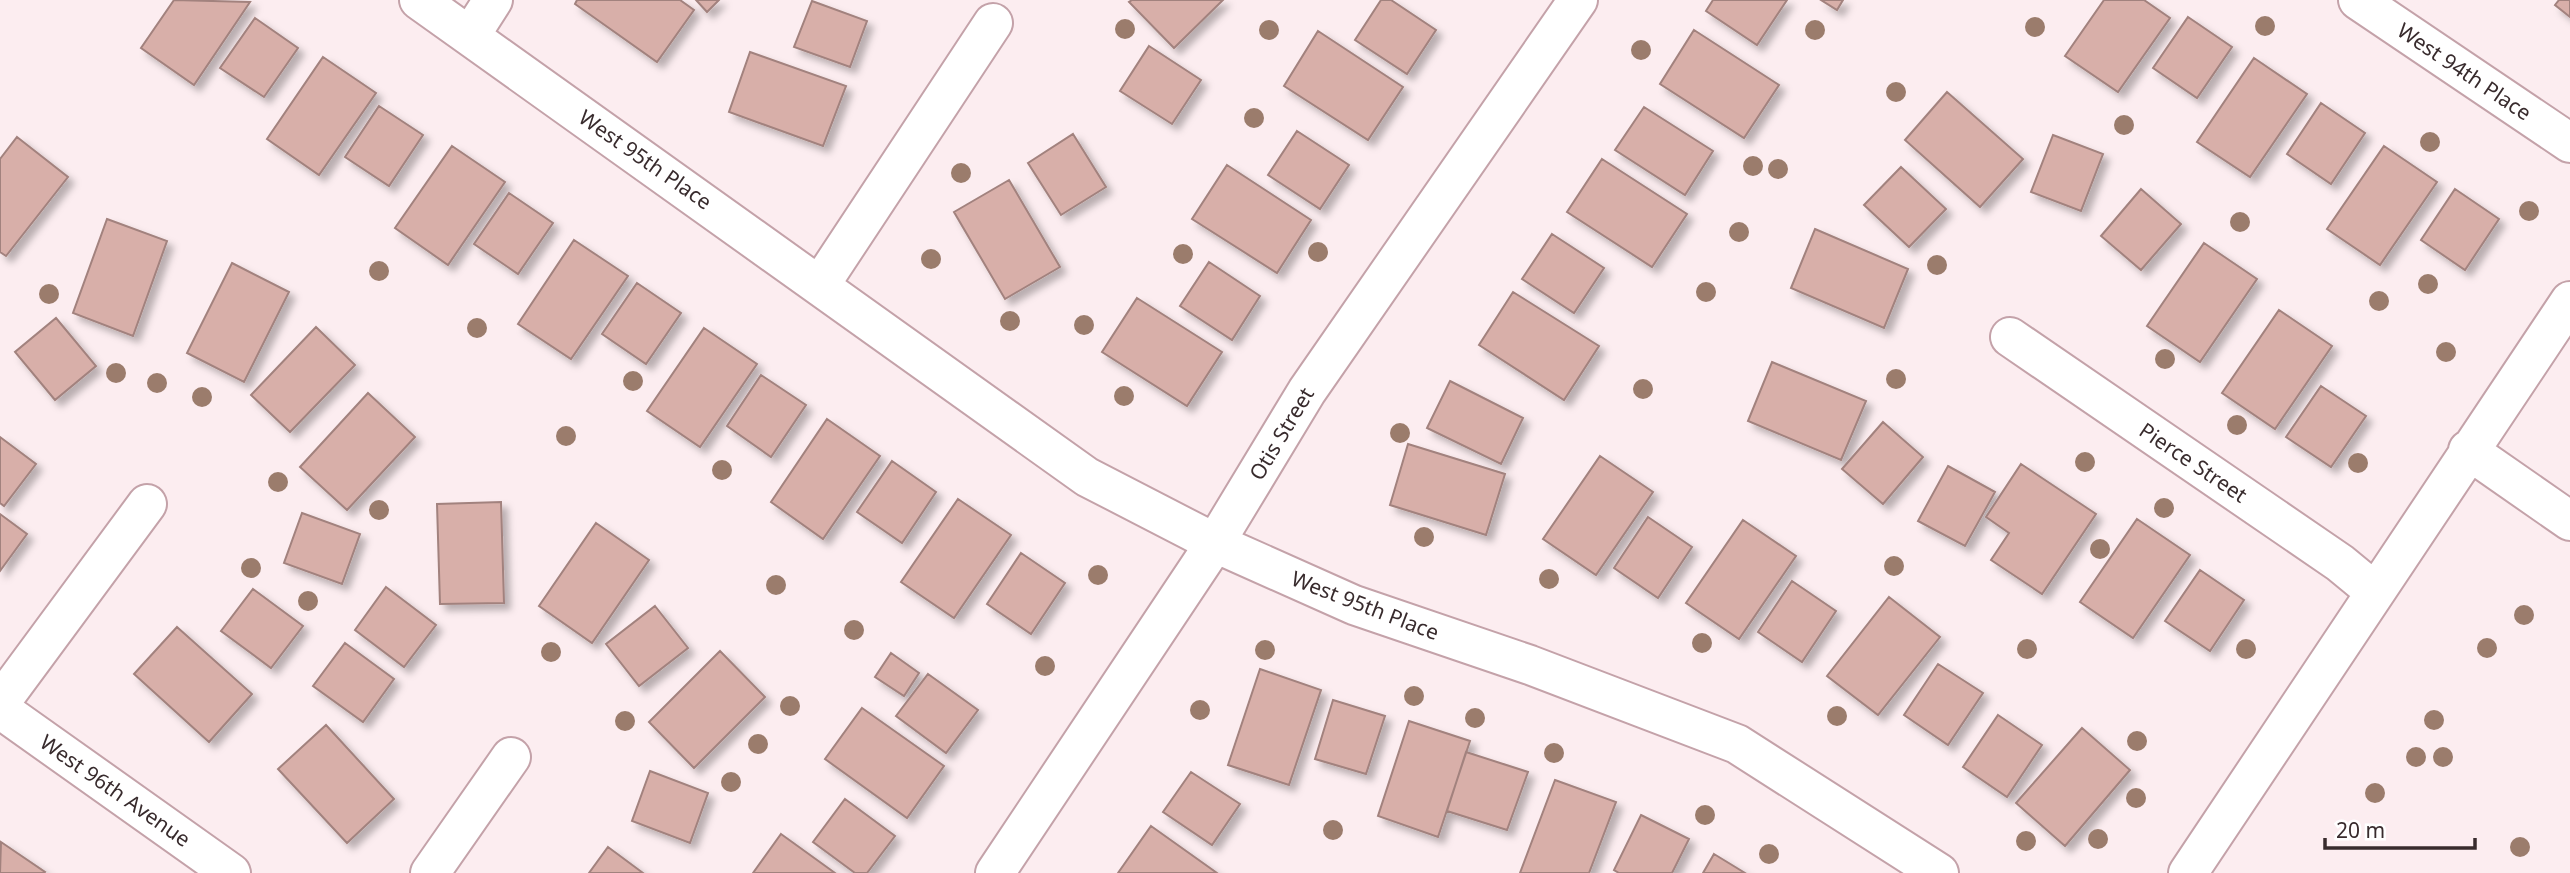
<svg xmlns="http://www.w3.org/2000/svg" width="2570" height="873" viewBox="0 0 2570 873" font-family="'Noto Sans',sans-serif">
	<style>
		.building { fill: #d8afa9; stroke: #a2827e; stroke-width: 2; filter: url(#shadow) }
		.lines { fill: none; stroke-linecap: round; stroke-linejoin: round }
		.minor-casing { stroke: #c4a2a9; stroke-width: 42 }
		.minor { stroke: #fff; stroke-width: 38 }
		.tree { fill: #9b7c6c }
		.labels { text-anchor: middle; stroke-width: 5; stroke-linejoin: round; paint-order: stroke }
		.street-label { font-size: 21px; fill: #382b2d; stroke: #fff }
	</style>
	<defs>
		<filter id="shadow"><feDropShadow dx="6" dy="6" stdDeviation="3.5" flood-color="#0004"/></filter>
	</defs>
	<rect width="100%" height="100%" fill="#fcedf0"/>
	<path class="building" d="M174,0L250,2L194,85L141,48Z
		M577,0H680L694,10L657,62L575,4Z
		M696,0H719L707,12Z
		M1132,0H1223L1174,48L1129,2Z
		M1381,0H1391L1436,30L1407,74L1355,40Z
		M1713,0H1787L1757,45L1706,11Z
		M1821,0H1843L1837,10Z
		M2104,0H2144L2170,18L2118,92L2065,56Z
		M2559,0H2570V17L2555,5Z
		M812,1L867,21L850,67L794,47Z
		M2188,17L2232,47L2197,98L2153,68Z
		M255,18L298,48L264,97L220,68Z
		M1694,30L1779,85L1744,138L1660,84Z
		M1318,31L1403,87L1368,140L1284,86Z
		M1149,46L1201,80L1172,124L1120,91Z
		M750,52L846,86L823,146L729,112Z
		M323,57L376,93L319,175L267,139Z
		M2254,58L2307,94L2250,177L2197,142Z
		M1947,92L2023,159L1980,207L1905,140Z
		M2321,103L2365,133L2331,184L2287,154Z
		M379,106L423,135L389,186L345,157Z
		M1644,107L1713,151L1685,195L1615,150Z
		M1297,131L1349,165L1320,209L1268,175Z
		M1073,134L1106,187L1061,215L1028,163Z
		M2053,135L2103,154L2081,211L2031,192Z
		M17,137L68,177L6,256L0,252V159Z
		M452,146L505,182L448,265L395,228Z
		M2384,146L2437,182L2380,265L2327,229Z
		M1602,159L1687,214L1652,267L1567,212Z
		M1227,165L1311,220L1277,273L1192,219Z
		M1901,167L1946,209L1909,247L1864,205Z
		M1009,180L1060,267L1005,299L954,212Z
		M2141,189L2181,224L2141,270L2101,236Z
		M2455,189L2499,219L2465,270L2421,240Z
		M509,193L553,223L518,274L474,244Z
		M107,219L167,241L133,336L73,313Z
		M1815,229L1908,269L1884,328L1791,288Z
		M1552,234L1604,268L1574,313L1522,279Z
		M574,240L628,276L571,359L518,324Z
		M2204,243L2257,279L2200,362L2147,326Z
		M1209,262L1260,296L1232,340L1180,306Z
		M232,263L289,292L244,382L187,353Z
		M637,283L681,313L646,364L602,334Z
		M1513,292L1599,346L1564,400L1479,345Z
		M1137,298L1222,352L1187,406L1102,352Z
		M2279,310L2332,346L2275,429L2222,393Z
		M56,318L96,366L55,400L15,352Z
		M316,327L355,365L290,432L251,395Z
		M704,328L757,364L700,447L647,411Z
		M1772,362L1866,401L1841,460L1748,421Z
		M761,375L806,405L771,457L727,426Z
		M1450,381L1523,418L1501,464L1427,428Z
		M2321,386L2366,416L2331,467L2286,437Z
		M368,393L415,437L347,510L300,467Z
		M827,419L880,456L823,539L771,502Z
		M1883,422L1923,457L1883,504L1842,469Z
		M0,437L36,464L4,506L0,503Z
		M1408,444L1505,474L1486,535L1390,505Z
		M1600,456L1653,492L1596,575L1543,539Z
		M892,461L936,492L902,543L857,512Z
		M2021,464L2096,514L2042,594L1991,560L2009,533L1986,517Z
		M1948,466L1995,492L1965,546L1918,521Z
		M958,499L1011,535L954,618L901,582Z
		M501,502L504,603L440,604L437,504Z
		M302,513L360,534L342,584L284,563Z
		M0,514L27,534L0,571Z
		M1648,517L1692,547L1658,598L1614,568Z
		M2137,519L2190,555L2133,638L2080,602Z
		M1743,520L1796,556L1739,639L1686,603Z
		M596,523L649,560L592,643L539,606Z
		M1021,553L1065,583L1031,634L987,604Z
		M2200,570L2244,600L2210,651L2165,621Z
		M1792,581L1836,611L1802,662L1758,632Z
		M386,587L436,625L404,667L355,630Z
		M253,589L303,626L271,668L221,631Z
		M1889,597L1940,637L1878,715L1827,676Z
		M655,606L688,648L639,686L606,644Z
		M177,627L252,694L209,742L134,674Z
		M345,643L394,679L363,722L313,686Z
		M720,651L765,697L694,768L649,722Z
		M891,653L919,673L904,696L875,677Z
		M1938,664L1983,693L1948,745L1904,715Z
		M1260,669L1321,690L1289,785L1228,765Z
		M928,674L978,710L946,753L896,716Z
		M1333,700L1385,716L1366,774L1315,759Z
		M862,708L944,766L907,818L825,759Z
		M1998,715L2042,745L2007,797L1963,767Z
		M1409,721L1470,741L1438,837L1378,816Z
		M326,725L394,799L347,843L278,769Z
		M2082,728L2130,770L2065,846L2016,803Z
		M1466,752L1528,772L1507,830L1447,811Z
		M650,771L708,793L690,843L632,821Z
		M1191,772L1240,804L1212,845L1163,812Z
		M1555,780L1616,802L1589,873H1520Z
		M845,799L895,836L867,873H855L813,842Z
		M1641,815L1689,839L1672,873H1619L1614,870Z
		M1151,826L1217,873H1118Z
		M781,834L835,873H753Z
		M1,842L45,872L44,873H0Z
		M608,847L643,873H589Z
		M1714,854L1745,873H1703Z"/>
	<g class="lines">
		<defs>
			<path id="minor" d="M419,0L1087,477L1215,543L1354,605L1530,665L1737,744L1939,873
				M2358,0L2570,143
				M470,36L493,0
				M820,285L993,23
				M2010,337L2340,563L2374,591
				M2468,450L2570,521
				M0,703L147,504
				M0,709L231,873
				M430,873L511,757
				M995,873L1215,543L1307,391L1578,0
				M2188,873L2570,301"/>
		</defs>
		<use href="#minor" class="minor-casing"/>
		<use href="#minor" class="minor"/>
	</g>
	<g class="tree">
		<circle cx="2265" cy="26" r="10"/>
		<circle cx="2035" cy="27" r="10"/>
		<circle cx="1125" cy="29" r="10"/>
		<circle cx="1269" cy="30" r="10"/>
		<circle cx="1815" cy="30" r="10"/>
		<circle cx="1641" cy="50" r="10"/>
		<circle cx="1896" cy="92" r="10"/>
		<circle cx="1254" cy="118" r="10"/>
		<circle cx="2124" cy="125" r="10"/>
		<circle cx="2430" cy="142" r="10"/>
		<circle cx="1753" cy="166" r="10"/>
		<circle cx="1778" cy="169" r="10"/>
		<circle cx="961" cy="173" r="10"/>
		<circle cx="2529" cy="211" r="10"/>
		<circle cx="2240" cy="222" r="10"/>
		<circle cx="1739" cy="232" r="10"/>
		<circle cx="1318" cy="252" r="10"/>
		<circle cx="1183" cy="254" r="10"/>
		<circle cx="931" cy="259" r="10"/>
		<circle cx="1937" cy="265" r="10"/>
		<circle cx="379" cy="271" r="10"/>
		<circle cx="2428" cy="284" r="10"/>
		<circle cx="1706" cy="292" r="10"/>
		<circle cx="49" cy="294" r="10"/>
		<circle cx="2379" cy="301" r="10"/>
		<circle cx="1010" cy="321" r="10"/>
		<circle cx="1084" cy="325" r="10"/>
		<circle cx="477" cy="328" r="10"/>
		<circle cx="2446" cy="352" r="10"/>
		<circle cx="2165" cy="359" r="10"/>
		<circle cx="116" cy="373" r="10"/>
		<circle cx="1896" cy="379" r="10"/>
		<circle cx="633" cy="381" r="10"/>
		<circle cx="157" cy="383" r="10"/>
		<circle cx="1643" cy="389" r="10"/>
		<circle cx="1124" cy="396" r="10"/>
		<circle cx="202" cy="397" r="10"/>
		<circle cx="2237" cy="425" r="10"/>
		<circle cx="1400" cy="433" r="10"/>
		<circle cx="566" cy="436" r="10"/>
		<circle cx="2085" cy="462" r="10"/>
		<circle cx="2358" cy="463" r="10"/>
		<circle cx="722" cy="470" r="10"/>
		<circle cx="278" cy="482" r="10"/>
		<circle cx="2164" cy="508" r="10"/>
		<circle cx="379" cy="510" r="10"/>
		<circle cx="1424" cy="537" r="10"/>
		<circle cx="2100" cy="549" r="10"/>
		<circle cx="1894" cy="566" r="10"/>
		<circle cx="251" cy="568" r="10"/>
		<circle cx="1098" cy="575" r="10"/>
		<circle cx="1549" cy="579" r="10"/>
		<circle cx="776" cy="585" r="10"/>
		<circle cx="308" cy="601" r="10"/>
		<circle cx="2524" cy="615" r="10"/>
		<circle cx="854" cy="630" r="10"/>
		<circle cx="1702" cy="643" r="10"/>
		<circle cx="2487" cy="648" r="10"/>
		<circle cx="2027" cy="649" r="10"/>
		<circle cx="2246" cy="649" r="10"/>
		<circle cx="1265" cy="650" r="10"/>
		<circle cx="551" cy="652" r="10"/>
		<circle cx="1045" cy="666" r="10"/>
		<circle cx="1414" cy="696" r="10"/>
		<circle cx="790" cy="706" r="10"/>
		<circle cx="1200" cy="710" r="10"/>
		<circle cx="1837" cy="716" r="10"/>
		<circle cx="1475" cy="718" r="10"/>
		<circle cx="2434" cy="720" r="10"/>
		<circle cx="625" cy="721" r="10"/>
		<circle cx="2137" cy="741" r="10"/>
		<circle cx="758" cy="744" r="10"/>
		<circle cx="1554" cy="753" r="10"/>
		<circle cx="2416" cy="757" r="10"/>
		<circle cx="2443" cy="757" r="10"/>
		<circle cx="731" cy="782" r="10"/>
		<circle cx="2375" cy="793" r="10"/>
		<circle cx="2136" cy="798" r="10"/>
		<circle cx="1705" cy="815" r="10"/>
		<circle cx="1333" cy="830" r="10"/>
		<circle cx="2098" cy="839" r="10"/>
		<circle cx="2026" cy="841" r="10"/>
		<circle cx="2520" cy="847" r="10"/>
		<circle cx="1769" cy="854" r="10"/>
	</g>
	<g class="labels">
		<g class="street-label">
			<text transform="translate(2464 72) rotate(34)" y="7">West 94th Place</text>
			<text transform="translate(645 160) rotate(35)" y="7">West 95th Place</text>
			<text transform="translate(1282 434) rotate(-59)" y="7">Otis Street</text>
			<text transform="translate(2193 463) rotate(34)" y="7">Pierce Street</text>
			<text transform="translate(1365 606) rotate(21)" y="7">West 95th Place</text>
			<text transform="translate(115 791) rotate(35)" y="7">West 96th Avenue</text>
		</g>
	</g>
	<path d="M2325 838v10h150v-10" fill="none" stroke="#382b2d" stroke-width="3.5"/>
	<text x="2336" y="838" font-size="21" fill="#382b2d" stroke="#ffffff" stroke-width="5" paint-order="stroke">20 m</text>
</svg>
